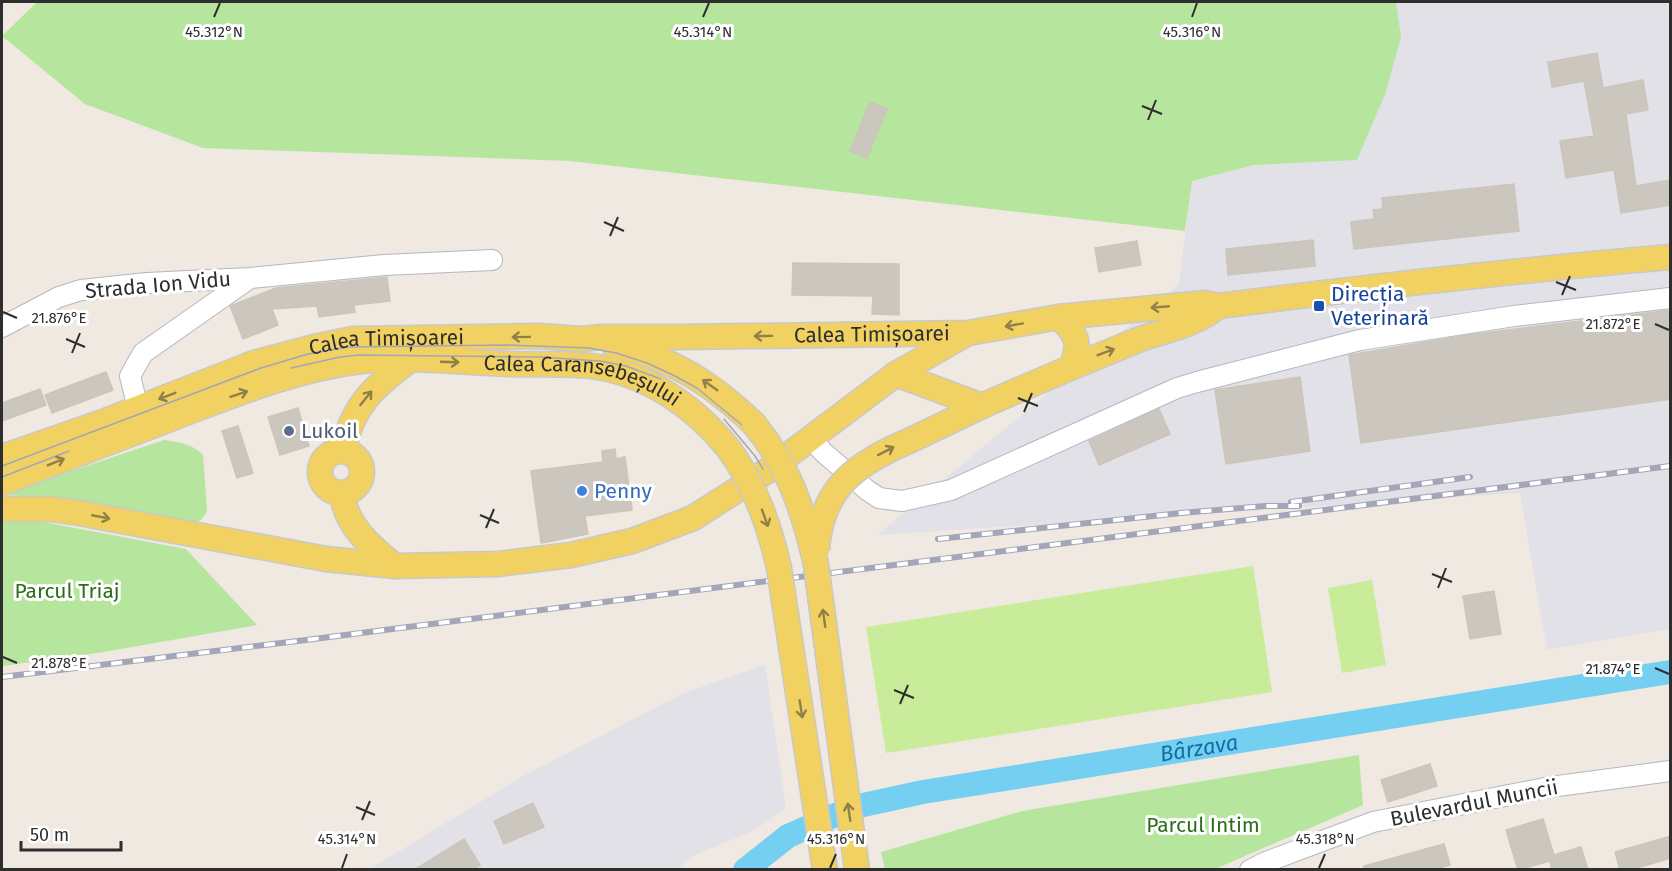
<svg xmlns="http://www.w3.org/2000/svg" width="1672" height="871" viewBox="0 0 1672 871" font-family="'Fira Sans',sans-serif">
	<style>
		.industrial { fill: #e3e1e8 }
		.green { fill: #b6e59e }
		.pitch { fill: #c9ec9a }
		.lines { fill: none; stroke-linecap: round; stroke-linejoin: round }
		.river { stroke: #75cff0; stroke-width: 24 }
		.building { fill: #cbc7bf; stroke: #cbc5ba; stroke-width: 1.5 }
		.minor-casing { stroke: #b4b7c1; stroke-width: 22 }
		.major-casing { stroke: #c9c9c9; stroke-width: 27 }
		.minor { stroke: #fff; stroke-width: 20 }
		.major { stroke: #f2d163; stroke-width: 24 }
		.tram { stroke: #a3a6b8; stroke-width: 1.5 }
		.rail-casing { stroke: #a3a6b8; stroke-width: 6 }
		.rail { stroke: #fff; stroke-width: 4; stroke-dasharray: 11; stroke-linecap: butt }
		.major-bridge-casing { stroke: #c9c9c9; stroke-width: 27; stroke-linecap: butt }
		.major-bridge { stroke: #f2d163; stroke-width: 24 }
		.oneway { stroke: #908048 }
		.ticks { fill: none; stroke: #2e2e2e; stroke-width: 2 }
		.transit-dot { fill: #1a4fb4; stroke: #fff; stroke-width: 2 }
		.service-dot { fill: #5c6f8a; stroke: #fff; stroke-width: 2 }
		.shop-dot { fill: #3f7fe0; stroke: #fff; stroke-width: 2 }
		.labels { text-anchor: middle; stroke-width: 6; stroke-linejoin: round; paint-order: stroke }
		.street-label { font-size: 21px; fill: #2e2e2e; stroke: #fff }
		.transit-label { font-size: 21px; fill: #164399; stroke: #fff; text-anchor: start }
		.service-label { font-size: 21px; fill: #4e5e75; stroke: #fff; text-anchor: start }
		.shop-label { font-size: 21px; fill: #366cbe; stroke: #fff; text-anchor: start }
		.park-label { font-size: 21px; fill: #2c6e1b; stroke: #fff }
		.water-label { font-size: 22px; font-style: italic; fill: #0d6fa3; stroke: #fff }
		.ticks-label { font-size: 15px; text-anchor: middle; fill: #2e2e2e; stroke: #fff; stroke-width: 6; stroke-linejoin: round; paint-order: stroke }
	</style>
	<rect width="100%" height="100%" fill="#efe9e1"/>
	<path class="industrial" d="M1396,2H1670V629L1547,650L1520,493L877,535L1179,284L1192,181L1254,165L1357,160L1400,38Z
		M765,665L786,808L755,830L695,855L679,869L368,870L525,775L684,693Z"/>
	<path class="green" d="M37,2H1396L1401,37L1386,92L1357,160L1254,165L1192,181L1185,231L570,161L203,148L85,104L2,36Z
		M164,440C179,442 193,444 203,455L207,511C203,519 199,523 190,524L113,507L2,494Z
		M2,521L43,522L186,549L257,625L104,652L2,666Z
		M1359,755L1363,805L1215,869H885L881,852L1022,811Z"/>
	<path class="pitch" d="M1253,566L1272,692L886,753L866,627Z
		M1372,580L1386,665L1342,673L1328,588Z"/>
	<g class="lines">
		<path class="river" id="s1" d="M745,870L788,836L854,807L923,792L1670,672"/>
	</g>
	<path class="building" d="M1597,53L1603,88L1643,80L1648,110L1626,114L1636,186L1671,180V205L1621,213L1614,170L1566,178L1560,141L1594,136L1584,81L1552,87L1548,62Z
		M870,102L887,109L867,158L850,151Z
		M1514,184L1519,231L1354,249L1351,222L1374,219L1373,210L1383,209L1382,198Z
		M1313,240L1315,266L1228,275L1226,249Z
		M1137,241L1141,265L1099,272L1095,248Z
		M793,263L899,264V315L872,314L873,296L792,295Z
		M387,277L390,301L354,305L355,312L319,317L317,306L272,309L278,325L243,339L230,306L276,288Z
		M1671,310V399L1361,443L1349,355L1467,335Z
		M106,372L113,390L52,413L45,395Z
		M1300,377L1310,451L1226,464L1215,390Z
		M40,389L46,405L2,421V403Z
		M298,408L309,446L280,455L268,417Z
		M1159,409L1170,434L1099,465L1089,441Z
		M238,426L253,473L237,478L222,431Z
		M615,449L616,459L625,457L632,510L585,516L588,534L541,543L531,471L603,462L602,451Z
		M1494,591L1501,634L1470,639L1463,596Z
		M1430,764L1437,786L1388,802L1381,780Z
		M533,803L544,827L504,844L494,821Z
		M1543,819L1554,855L1581,847L1588,870H1552L1550,861L1518,870L1506,830Z
		M1671,836V858L1630,870H1620L1615,852Z
		M464,839L480,865L472,870H414Z
		M1444,844L1450,865L1433,870H1364V866Z"/>
	<g class="lines">
		<defs>
			<path id="minor" d="M2,327L59,297L81,290L147,283L250,278L384,265L492,260
				M138,408L130,376L143,353L250,278
				M811,438L823,452L867,490L879,498L902,501L951,490L1177,388L1197,382L1360,340L1514,316L1670,298
				M1250,870L1266,862L1373,822L1550,787L1670,771"/>
			<g id="major">
				<path d="M1059,317C1077,335 1081,341 1072,366"/>
				<path d="M614,345C673,358 712,384 754,424"/>
				<path d="M896,374L982,406C1034,383 1086,361 1138,340C1165,330 1197,325 1218,306"/>
				<path d="M911,440L982,406"/>
				<path d="M343,451C352,406 374,386 410,360"/>
				<circle cx="341" cy="472" r="21"/>
				<path id="s2" d="M2,457L100,423L254,363L314,347L353,339L540,336L580,339L602,337H682L968,333L1059,317L1205,303L1218,306C1369,287 1519,270 1670,257"/>
				<path id="s3" d="M2,483C55,462 109,443 162,422C226,398 293,369 361,361C409,356 462,362 510,364C537,365 565,363 592,366C646,373 694,406 728,448"/>
				<path d="M342,493C345,525 371,547 395,566"/>
				<path d="M2,509H50L79,513L326,559L395,566L498,564L571,555L632,541L693,518L770,469L896,374L966,334"/>
			</g>
		</defs>
		<use href="#minor" class="minor-casing"/>
		<use href="#major" class="major-casing"/>
		<use href="#minor" class="minor"/>
		<use href="#major" class="major"/>
		<path class="tram" d="M291,368L340,357L359,355L540,357L600,361L626,366L661,379
			M724,419L755,456L763,469
			M2,466L261,368L308,354L348,347L505,345L589,348L616,353L647,363L675,376L697,388L748,430L761,449L784,493L802,556L845,870
			M2,477L69,451"/>
		<defs>
			<path id="rail" d="M1291,502L1470,477
				M938,539L1181,513L1265,506H1299
				M2,677L306,640L1670,466"/>
		</defs>
		<use href="#rail" class="rail-casing"/>
		<use href="#rail" class="rail"/>
		<defs>
			<path id="major-bridge" d="M754,424C790,468 803,510 816,564L857,870
				M728,448C755,485 769,524 779,568L825,870
				M817,550C821,487 857,463 911,440"/>
		</defs>
		<use href="#major-bridge" class="major-bridge-casing"/>
		<use href="#major-bridge" class="major-bridge"/>
	</g>
	<defs><path id="oneway-shaft" d="M-6 0H5M1.5-3L5.5 0L1.5 3" fill="none" stroke-width="1.6" stroke-linecap="round" stroke-linejoin="round" transform="scale(1.5)"/></defs>
	<g class="oneway">
		<use href="#oneway-shaft" transform="translate(1160 307) rotate(175)"/>
		<use href="#oneway-shaft" transform="translate(1014 325) rotate(170)"/>
		<use href="#oneway-shaft" transform="translate(763 336) rotate(179)"/>
		<use href="#oneway-shaft" transform="translate(521 337) rotate(179)"/>
		<use href="#oneway-shaft" transform="translate(1106 352) rotate(-21)"/>
		<use href="#oneway-shaft" transform="translate(450 362) rotate(2)"/>
		<use href="#oneway-shaft" transform="translate(710 385) rotate(-145)"/>
		<use href="#oneway-shaft" transform="translate(239 394) rotate(-18)"/>
		<use href="#oneway-shaft" transform="translate(167 396) rotate(159)"/>
		<use href="#oneway-shaft" transform="translate(366 398) rotate(-51)"/>
		<use href="#oneway-shaft" transform="translate(886 451) rotate(-27)"/>
		<use href="#oneway-shaft" transform="translate(56 462) rotate(-22)"/>
		<use href="#oneway-shaft" transform="translate(101 517) rotate(11)"/>
		<use href="#oneway-shaft" transform="translate(765 518) rotate(70)"/>
		<use href="#oneway-shaft" transform="translate(824 618) rotate(-98)"/>
		<use href="#oneway-shaft" transform="translate(801 709) rotate(81)"/>
		<use href="#oneway-shaft" transform="translate(849 812) rotate(-98)"/>
	</g>
	<path class="ticks" d="M214,17L220,3M703,17L709,3M1192,17L1197,3M1142,106L1162,114M1148,120L1156,100M604,222L624,231M610,236L618,217M1556,282L1576,290M1562,295L1570,276M3,312L17,318M1655,324L1669,330M66,339L85,347M72,353L80,333M1018,398L1038,406M1024,412L1032,393M480,515L499,523M486,528L494,509M1432,574L1452,582M1438,588L1446,568M3,657L17,663M1655,668L1669,674M894,690L914,698M900,704L908,685M356,807L375,815M362,820L370,801M342,868L347,854M830,868L836,854M1319,868L1325,854"/>
	<rect class="transit-dot" x="1313" y="300" width="12" height="12" rx="3"/>
	<circle class="service-dot" cx="289" cy="431" r="6"/>
	<circle class="shop-dot" cx="582" cy="491" r="6"/>
	<g class="labels">
		<g class="street-label">
			<text transform="translate(158 285) rotate(-5)" y="7">Strada Ion Vidu</text>
			<text dy="7" stroke="none"><textPath href="#s2" startOffset="890">Calea Timișoarei</textPath></text>
			<text dy="7" stroke="none"><textPath href="#s2" startOffset="404">Calea Timișoarei</textPath></text>
			<text dy="7" stroke="none"><textPath href="#s3" startOffset="604">Calea Caransebeșului</textPath></text>
			<text transform="translate(1474 803) rotate(-11)" y="7">Bulevardul Muncii</text>
		</g>
		<g class="transit-label">
			<text x="1331" y="301">Direcția<tspan x="1331" dy="24">Veterinară</tspan></text>
		</g>
		<g class="service-label">
			<text x="301" y="438">Lukoil</text>
		</g>
		<g class="shop-label">
			<text x="594" y="498">Penny</text>
		</g>
		<g class="park-label">
			<text x="67" y="598">Parcul Triaj</text>
			<text x="1203" y="832">Parcul Intim</text>
		</g>
		<g class="water-label">
			<text dy="8" stroke="none"><textPath href="#s1" startOffset="477">Bârzava</textPath></text>
		</g>
	</g>
	<g class="ticks-label">
		<text x="214" y="37">45.312°N</text>
		<text x="703" y="37">45.314°N</text>
		<text x="1192" y="37">45.316°N</text>
		<text x="59" y="323">21.876°E</text>
		<text x="1613" y="329">21.872°E</text>
		<text x="59" y="668">21.878°E</text>
		<text x="1613" y="674">21.874°E</text>
		<text x="347" y="844">45.314°N</text>
		<text x="836" y="844">45.316°N</text>
		<text x="1325" y="844">45.318°N</text>
	</g>
	<rect width="1672" height="871" fill="none" stroke="#2e2e2e" stroke-width="6"/>
	<path d="M21 841v9h100v-9" fill="none" stroke="#2e2e2e" stroke-width="3"/>
	<text x="30" y="841" font-size="18" fill="#2e2e2e" stroke="#ffffff" stroke-width="4.5" paint-order="stroke">50 m</text>
</svg>
